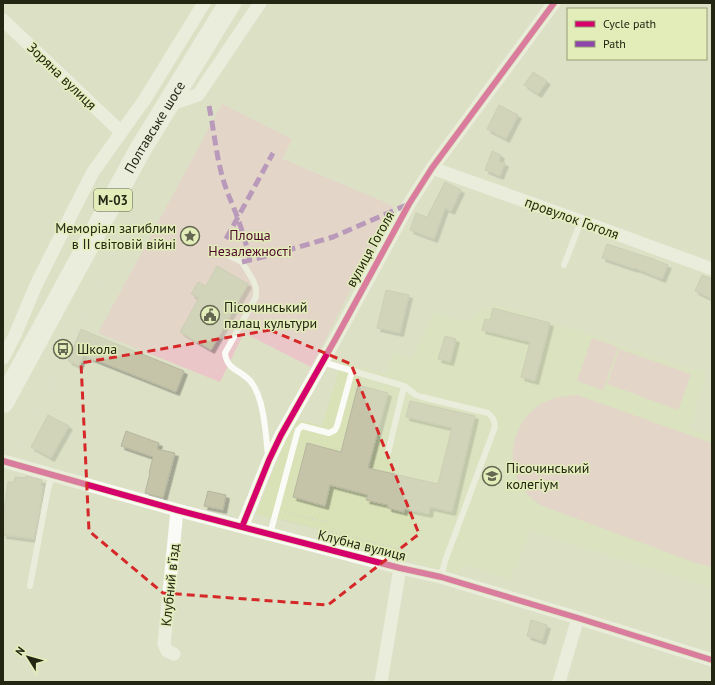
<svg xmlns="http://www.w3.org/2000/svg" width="715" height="685" viewBox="0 0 715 685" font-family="'PT Sans',sans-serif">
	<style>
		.built { fill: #d9e2b6 }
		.green { fill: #ebc6c8 }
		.building { fill: #c5c4a9; stroke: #b6b5a0; filter: url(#shadow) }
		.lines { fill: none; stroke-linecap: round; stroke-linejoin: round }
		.path { stroke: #d2d3cb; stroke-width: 2; stroke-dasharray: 1 3; stroke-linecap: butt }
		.lane { stroke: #fafaf6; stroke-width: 6 }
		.street { stroke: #fafaf6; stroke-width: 13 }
		.highway { stroke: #fafaf6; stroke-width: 22 }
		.quiet { stroke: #8e44ad; stroke-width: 5; stroke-dasharray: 10 5; stroke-linecap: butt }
		.cycleway-casing { stroke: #e3edba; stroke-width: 8 }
		.cycleway { stroke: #d6006c; stroke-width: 6 }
		.marked { fill: none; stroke: #d62828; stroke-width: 3; stroke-dasharray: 8 5; stroke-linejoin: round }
		.labels { text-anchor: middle; stroke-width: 3; stroke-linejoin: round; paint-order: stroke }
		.shield { fill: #e3edba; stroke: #5d6245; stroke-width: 1 }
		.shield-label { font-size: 13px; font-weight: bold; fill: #232613 }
		.street-label { font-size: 14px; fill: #232613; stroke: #e3edba }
		.poi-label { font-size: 14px; fill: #232613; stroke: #e3edba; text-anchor: start }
		.park-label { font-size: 14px; fill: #4f092b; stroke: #e3edba }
	</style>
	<defs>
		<filter id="shadow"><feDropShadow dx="3.5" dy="3.5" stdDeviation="0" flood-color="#0004"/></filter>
	</defs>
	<rect width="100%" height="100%" fill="#dce1c6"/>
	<path class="built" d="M495,304L706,374L689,429L712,438V588L531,530L509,580L464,564L457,574L332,539V533L256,514L291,427L299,420L322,426L342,361L386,374L392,355L412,359L435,314L464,322Z"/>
	<path class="green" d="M222,104L292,139L283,159L394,206L311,367L244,333L220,382L98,333Z
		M592,338L618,347L603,390L577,381Z
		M619,349L691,374L678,410L607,384Z
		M577,395L712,443V567L696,563L540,505C531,498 523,491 518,480C503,448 521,407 555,398C563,396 570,396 577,395Z"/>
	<path class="building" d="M533,72L547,81L538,94L524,85Z
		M499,105L518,115L506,139L487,129Z
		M492,151L501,155L499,161L505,163L500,176L485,170Z
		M445,182L461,190L451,211L445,208L434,239L410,230L416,213L427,217Z
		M607,244L653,259L668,265L662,279L635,268V269L602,258Z
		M217,266L248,284L211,350L180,332L199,298L191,294L198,282L206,286Z
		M702,275L712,279V299L695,291Z
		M386,290L409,295L400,333L377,328Z
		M493,308L550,323L535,381L521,377L530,342L482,330L485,319L490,320Z
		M81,329L92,334L184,371L176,392L83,355L79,366L68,361Z
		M445,336L456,339L450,362L438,359Z
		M358,385L388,393L368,468L438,484L452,428L406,417L410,401L475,416L452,512L430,507L429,514L404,509V512L388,508V505L366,500L368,495L330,485L325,506L293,497L307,443L341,452Z
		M48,415L69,426L51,458L31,447Z
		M126,431L159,443L157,449L175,453L163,498L145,493L150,473H149L153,457L121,446Z
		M26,476L42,480L41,486H43L40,510L34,539L3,535V519L8,482H14L15,477L26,478Z
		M208,491L226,495L223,510L204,506Z
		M531,620L547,625L542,641L527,636Z"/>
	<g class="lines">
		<path class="path" d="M129,227L138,212L141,211L147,214
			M15,452L64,360L80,324L119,246
			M285,512L327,522
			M282,520L437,558
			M332,532L334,528"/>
		<path class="lane" d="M224,253L242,262L253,280L256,288V297L225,353C227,371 242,370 251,382C264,397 266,436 268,456
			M564,265L581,221
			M322,362L404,386L416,395L422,397L488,413C493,417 495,421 495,427L445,561L441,577
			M388,453L404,386
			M270,534L298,430L302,426L329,433L335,430L337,426L352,371
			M30,586L48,489L52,475"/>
		<path class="street" d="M3,20L121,132
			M168,105L198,95L260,3
			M432,168L581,221L712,269
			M3,358L15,335L36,285L76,205L93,172L145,99L204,3
			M3,461L177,510L400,568L441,577L578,618L712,660
			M242,527L269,460L281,435L336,338L409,204L432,168L554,3
			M174,654L167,651L164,644L177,510
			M381,682L400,568
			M559,682L578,618"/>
		<path class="highway" id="s1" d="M3,402L140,150L230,3"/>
		<path class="quiet" d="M209,106C214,130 216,155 223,179C227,193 233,205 238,219C243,233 247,246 250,261
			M226,239L273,153
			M242,262L271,255L333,237L409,204"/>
		<defs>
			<path id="cycleway" d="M3,461L177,510L400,568L441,577L578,618L712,660
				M242,527L269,460L281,435L336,338L409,204L432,168L554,3"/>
		</defs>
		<use href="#cycleway" class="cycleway-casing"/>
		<use href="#cycleway" class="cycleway"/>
	</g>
	<path d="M0 0H715V685H0ZM270,330L351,364L419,534L328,605L163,593L89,531L81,363Z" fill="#dce1c6" fill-opacity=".55" fill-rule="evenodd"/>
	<path class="marked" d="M270,330L351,364L419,534L328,605L163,593L89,531L81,363Z"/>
	<defs>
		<symbol id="sight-ring" viewBox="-11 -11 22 22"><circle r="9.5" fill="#e3edba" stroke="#646752" stroke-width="1.5"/><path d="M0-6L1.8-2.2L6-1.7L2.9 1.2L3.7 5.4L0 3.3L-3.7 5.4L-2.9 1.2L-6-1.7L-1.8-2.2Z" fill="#646752"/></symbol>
		<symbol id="civic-ring" viewBox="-11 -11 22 22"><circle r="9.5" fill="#e3edba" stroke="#646752" stroke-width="1.5"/><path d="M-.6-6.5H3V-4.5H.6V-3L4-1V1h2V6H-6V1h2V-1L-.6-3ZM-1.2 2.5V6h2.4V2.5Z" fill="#646752"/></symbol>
		<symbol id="bus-ring" viewBox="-11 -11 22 22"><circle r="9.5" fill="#e3edba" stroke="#646752" stroke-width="1.5"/><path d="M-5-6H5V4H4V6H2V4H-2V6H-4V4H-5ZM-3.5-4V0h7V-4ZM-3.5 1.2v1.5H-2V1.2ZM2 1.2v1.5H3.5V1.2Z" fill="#646752"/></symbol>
		<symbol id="school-ring" viewBox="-11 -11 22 22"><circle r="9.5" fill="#e3edba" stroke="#646752" stroke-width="1.5"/><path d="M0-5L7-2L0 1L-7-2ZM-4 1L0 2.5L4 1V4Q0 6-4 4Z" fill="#646752"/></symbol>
	</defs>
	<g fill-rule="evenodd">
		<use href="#sight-ring" x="179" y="225" width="22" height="22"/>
		<use href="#civic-ring" x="199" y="304" width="22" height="22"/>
		<use href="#bus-ring" x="52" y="338" width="22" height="22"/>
		<use href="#school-ring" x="481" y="465" width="22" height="22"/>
	</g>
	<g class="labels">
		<rect class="shield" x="94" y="189" width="38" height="22" rx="3"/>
		<g class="shield-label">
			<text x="113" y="205">М-03</text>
		</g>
		<g class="street-label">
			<text transform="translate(62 76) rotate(44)" y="5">Зоряна вулиця</text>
			<text dy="5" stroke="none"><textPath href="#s1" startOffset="314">Полтавське шосе</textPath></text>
			<text transform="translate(572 218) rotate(20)" y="5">провулок Гоголя</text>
			<text transform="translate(370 249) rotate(-61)" y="5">вулиця Гоголя</text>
			<text transform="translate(362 545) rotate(14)" y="5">Клубна вулиця</text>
			<text transform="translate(170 585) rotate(-84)" y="5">Клубний в’їзд</text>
		</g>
		<g class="poi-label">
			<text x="176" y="233" text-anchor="end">Меморіал загиблим<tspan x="176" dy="16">в II світовій війні</tspan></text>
			<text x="224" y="312">Пісочинський<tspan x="224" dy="16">палац культури</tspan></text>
			<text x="77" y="354">Школа</text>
			<text x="506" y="473">Пісочинський<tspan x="506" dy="16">колегіум</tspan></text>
		</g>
		<g class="park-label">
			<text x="250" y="240">Площа<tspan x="250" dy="16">Незалежності</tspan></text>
		</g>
	</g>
	<rect width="715" height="685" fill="none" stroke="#232613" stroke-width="8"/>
	<rect x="567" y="8" width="140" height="52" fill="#e3edba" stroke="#969d77"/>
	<rect x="575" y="21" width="20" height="6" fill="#d6006c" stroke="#969d77"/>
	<text x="603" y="28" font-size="12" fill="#232613">Cycle path</text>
	<rect x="575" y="41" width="20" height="6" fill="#8e44ad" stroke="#969d77"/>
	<text x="603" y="48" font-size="12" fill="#232613">Path</text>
	<g transform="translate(28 657) rotate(307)" stroke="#e3edba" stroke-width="3" paint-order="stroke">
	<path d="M0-3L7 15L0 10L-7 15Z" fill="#232613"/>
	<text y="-6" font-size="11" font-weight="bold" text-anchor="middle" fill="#232613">N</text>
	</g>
</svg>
